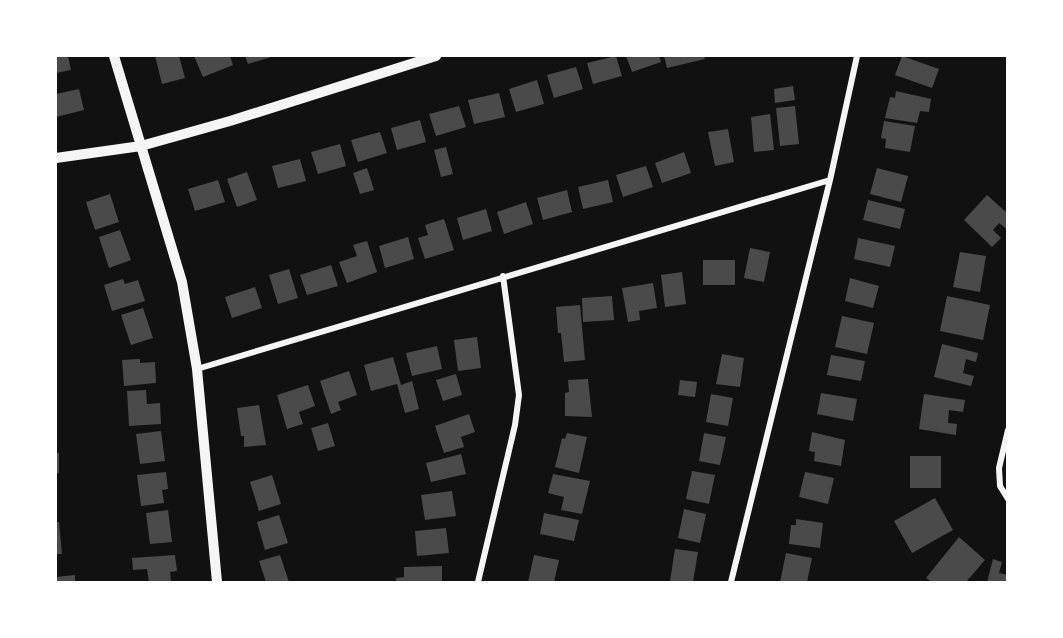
<svg xmlns="http://www.w3.org/2000/svg" width="1063" height="638" viewBox="0 0 1063 638" font-family="'Space Grotesk',sans-serif">
	<style>
		.building { fill: #4a4a4a }
		.lines { fill: none; stroke-linecap: round; stroke-linejoin: round }
		.minor { stroke: #f5f5f5; stroke-width: 6 }
		.tertiary { stroke: #f5f5f5; stroke-width: 10 }
	</style>
	<rect width="100%" height="100%" fill="#111"/>
	<path class="building" d="M56,56H68L71,70L56,73Z
		M155,56H179L185,78L162,84Z
		M194,56H230L233,65L203,77Z
		M245,56H271V57L248,64Z
		M616,56L622,76L593,84L587,63Z
		M626,56H659L661,62L632,72Z
		M664,56H704L705,59L667,68Z
		M902,56L939,69L932,88L895,75Z
		M576,67L583,89L554,98L547,75Z
		M537,80L544,104L516,112L509,89Z
		M793,86L795,100L775,103L774,89Z
		M79,89L84,110L56,117V94Z
		M896,91L931,99L929,112L920,111L917,123L885,118L890,97L895,98Z
		M499,93L505,117L474,124L468,100Z
		M459,106L466,127L436,136L429,114Z
		M795,106L799,144L780,146L776,108Z
		M770,114L774,150L754,152L751,117Z
		M420,120L426,142L397,150L391,128Z
		M884,121L915,126L910,152L885,148L886,139L881,138Z
		M728,129L734,162L715,166L708,132Z
		M380,132L387,153L358,162L351,140Z
		M340,144L346,166L318,174L311,152Z
		M446,147L453,174L441,177L434,150Z
		M684,152L691,173L662,183L655,163Z
		M300,159L306,181L278,188L272,166Z
		M646,166L653,187L623,197L616,175Z
		M367,168L374,190L360,194L353,173Z
		M877,168L908,176L901,202L870,194Z
		M247,172L257,200L237,207L227,179Z
		M218,180L225,202L195,211L188,189Z
		M608,180L613,202L583,209L578,187Z
		M567,190L572,212L543,220L537,198Z
		M110,194L119,222L95,230L86,202Z
		M987,195L1008,214V230L999,223L993,230L1001,238L992,247L964,220Z
		M868,200L905,209L900,229L863,220Z
		M526,202L533,224L504,234L497,212Z
		M486,209L492,231L463,240L457,218Z
		M444,219L454,250L425,259L418,238L428,235L425,225Z
		M120,230L131,260L109,268L99,237Z
		M408,237L414,259L385,268L379,246Z
		M858,238L895,246L890,267L854,259Z
		M367,241L377,272L347,283L339,262L357,256L353,245Z
		M750,248L770,252L764,282L744,278Z
		M960,252L986,256L980,292L953,287Z
		M703,260H735V285H703Z
		M331,265L338,286L307,295L300,275Z
		M289,269L298,298L278,304L269,275Z
		M682,272L686,304L665,307L661,275Z
		M850,278L879,286L873,308L845,301Z
		M123,279L125,284L138,280L145,301L112,311L104,285Z
		M653,283L657,308L639,311L640,320L628,322L622,288Z
		M255,287L262,308L232,318L225,297Z
		M612,296L614,320L583,322L582,298Z
		M947,296L990,305L983,340L940,331Z
		M580,305L585,360L564,362L561,333H558L556,307Z
		M143,308L153,338L131,345L121,315Z
		M842,316L874,323L867,354L835,347Z
		M477,337L481,368L458,371L454,340Z
		M942,344L978,353L976,362L966,359L963,373L974,376L971,386L934,377Z
		M437,346L442,369L412,376L406,353Z
		M722,354L744,358L740,387L716,384Z
		M831,355L865,361L861,381L827,375Z
		M393,357L401,385L412,381L419,409L405,413L397,384L371,391L364,365Z
		M140,359V363L155,362L156,383L124,386L122,360Z
		M349,371L357,395L338,402L341,410L331,414L320,381Z
		M456,374L462,395L443,401L436,380Z
		M588,379L592,417L565,416V393L569,392L568,380Z
		M680,380L697,382L695,397L678,395Z
		M308,385L315,406L299,412L303,424L287,429L277,395Z
		M146,390L147,404L160,403L161,424L129,426L127,391Z
		M821,393L857,399L853,421L817,414Z
		M711,394L733,398L728,426L706,422Z
		M924,394L965,400L963,412L949,410L948,423L957,424L956,435L919,429Z
		M259,405L266,445L244,447V436H241L237,408Z
		M469,414L475,432L461,437L464,447L444,453L435,426Z
		M328,423L335,446L318,451L311,428Z
		M161,431L165,461L140,464L136,434Z
		M812,432L845,440L841,466L814,461L815,452L809,451Z
		M567,433L587,437L579,473L555,467L562,438L565,439Z
		M704,433L726,437L720,465L699,461Z
		M56,453H59V473H56Z
		M461,454L466,474L431,482L426,463Z
		M910,456H941V488H910Z
		M692,471L715,475L709,504L686,499Z
		M166,472L168,489L162,490L164,503L141,506L137,475Z
		M805,472L834,478L828,504L799,497Z
		M553,474L590,481L582,514L561,510L564,497L548,493Z
		M272,475L281,504L259,511L250,482Z
		M452,491L456,516L425,520L421,495Z
		M935,498L953,530L912,553L894,521Z
		M684,509L706,514L700,543L678,538Z
		M168,510L172,542L150,544L146,513Z
		M544,513L579,520L574,541L540,534Z
		M279,515L288,543L265,550L257,522Z
		M796,519L823,523L820,548L789,544L791,525H796Z
		M56,522H59L62,554H56Z
		M446,528L449,553L417,556L415,531Z
		M959,537L985,560L966,582H943L940,581L939,582H932L926,578Z
		M675,549L698,552L693,582L670,581Z
		M786,553L812,558L807,582H780Z
		M175,555L177,571L170,572L171,582H149L147,569L133,570L132,558Z
		M280,555L289,582H266L259,561Z
		M534,555L559,560L554,582H528Z
		M993,559L1002,562L999,573L1008,575V582H987Z
		M442,566V582H396V578L404,577V567Z
		M75,575V582H56V577Z"/>
	<g class="lines">
		<path class="minor" d="M197,369L830,180
			M1008,430L999,468L1000,486L1008,499
			M478,582L515,425L519,395L503,276
			M731,582L830,180L857,56"/>
		<path class="tertiary" d="M114,56L182,282L197,369L217,582
			M56,158L141,146L230,121L436,56"/>
	</g>
	<rect width="1063" height="638" fill="none" stroke="#ffffff" stroke-width="114"/>
</svg>
